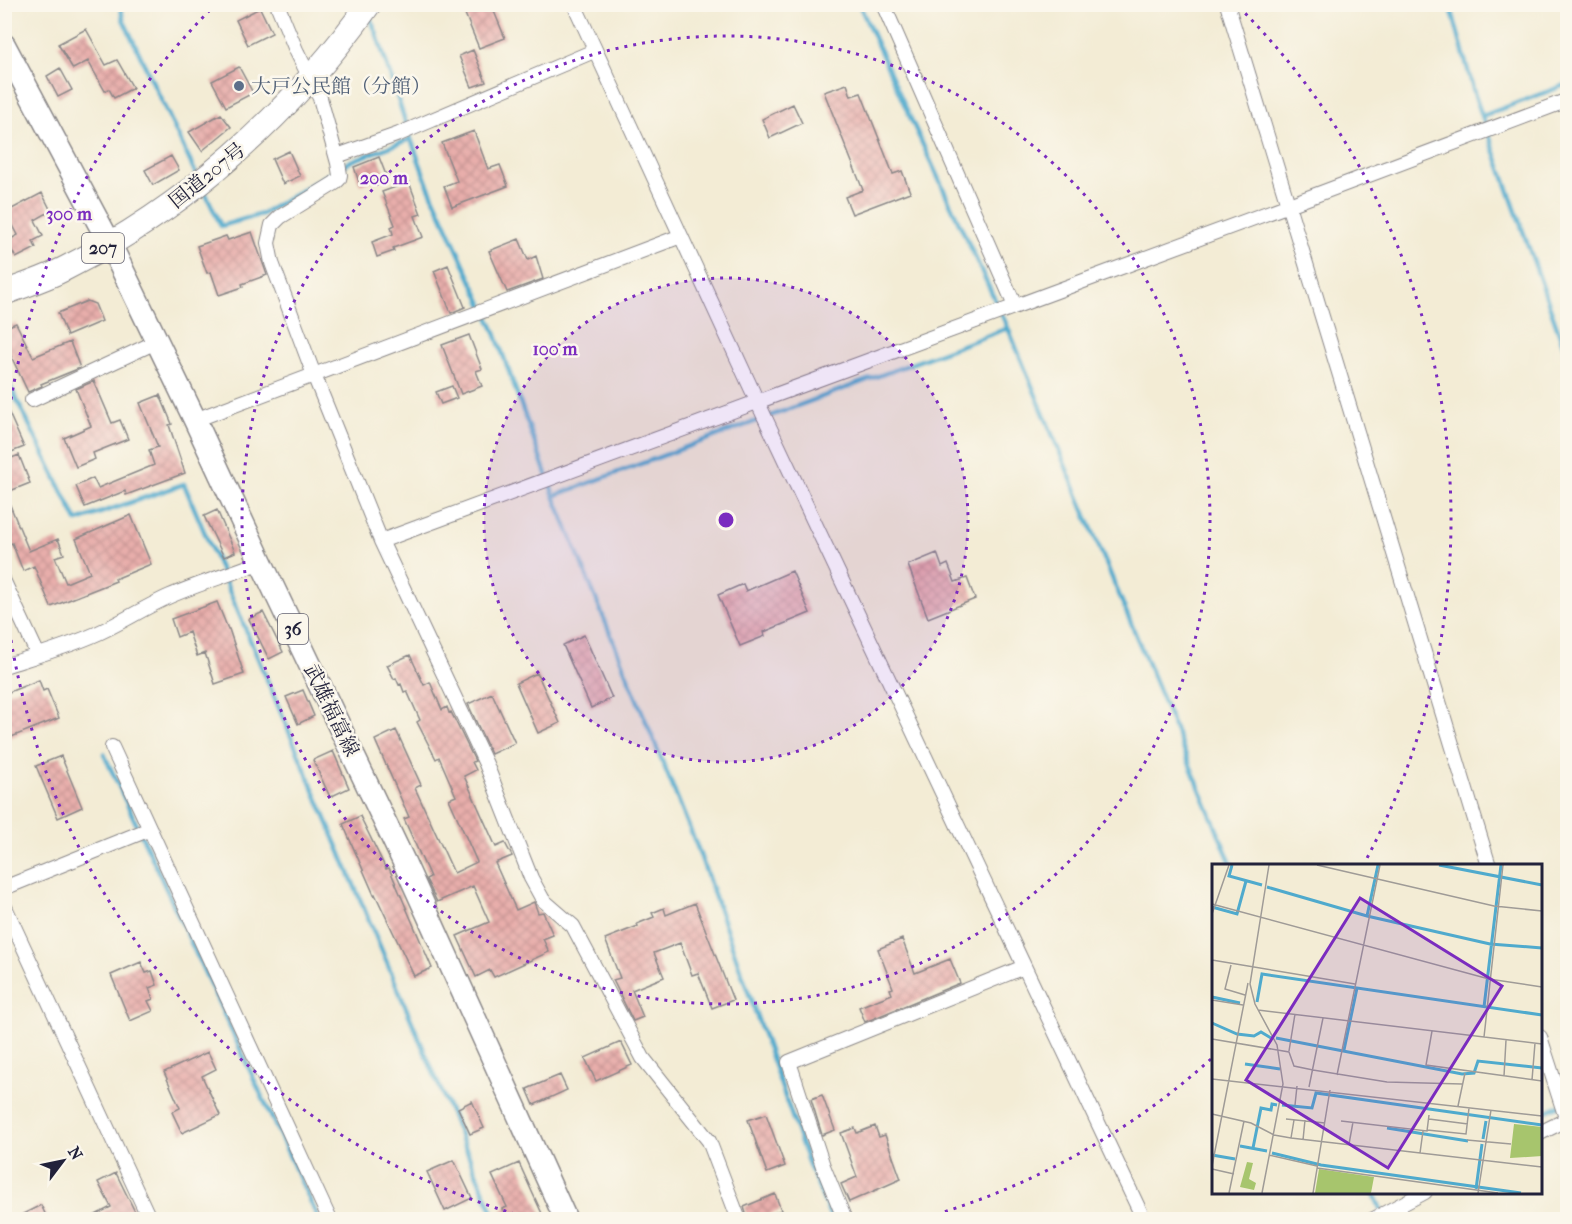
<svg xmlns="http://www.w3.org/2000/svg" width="1572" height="1224" viewBox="0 0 1572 1224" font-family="'IM FELL French Canon','Noto Serif JP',serif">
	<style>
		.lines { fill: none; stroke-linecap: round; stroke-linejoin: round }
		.stream { stroke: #4faacd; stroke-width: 4.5 }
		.building { fill: url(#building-cross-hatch) }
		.minor-casing { stroke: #8a8788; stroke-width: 16 }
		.primary-casing { stroke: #8a8788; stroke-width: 25 }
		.trunk-casing { stroke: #8a8788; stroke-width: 26 }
		.minor { stroke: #fff; stroke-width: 14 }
		.primary { stroke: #fff; stroke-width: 22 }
		.trunk { stroke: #fff; stroke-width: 24 }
		.ring { fill: none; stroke: #7b2cbf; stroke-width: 3; stroke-dasharray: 3 6 }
		.service-dot { fill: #5c6f8a; stroke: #fbf7ec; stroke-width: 2 }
		.labels { text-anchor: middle; stroke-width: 5; stroke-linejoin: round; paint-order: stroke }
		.shield { fill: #fbf7ec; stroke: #636270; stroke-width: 1.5 }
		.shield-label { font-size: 18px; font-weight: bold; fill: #22223b }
		.service-label { font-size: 20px; fill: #4e5e75; stroke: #fbf7ec; text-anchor: start }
		.street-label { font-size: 20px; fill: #22223b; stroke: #fbf7ec }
		.inset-river { fill: none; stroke: #4faacd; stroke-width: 3 }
		.inset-road { fill: none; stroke: #9f9b97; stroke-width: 1.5 }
		.view { fill: #7b2cbf; fill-opacity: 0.15; stroke: #7b2cbf; stroke-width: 3 }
		.inset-edge { fill: none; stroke: #22223b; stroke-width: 3 }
		.centre { fill: #7b2cbf; stroke: #fbf7ec; stroke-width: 3 }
		.ring-label { font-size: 18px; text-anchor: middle; font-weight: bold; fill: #7b2cbf; stroke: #fbf7ec; stroke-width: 5; stroke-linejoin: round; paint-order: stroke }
	</style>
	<defs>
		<pattern id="building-cross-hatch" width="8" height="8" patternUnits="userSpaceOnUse" patternTransform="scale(1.5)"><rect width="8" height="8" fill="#e8aeab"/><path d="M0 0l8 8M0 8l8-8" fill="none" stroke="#c79594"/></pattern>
	</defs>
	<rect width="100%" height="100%" fill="#fbf7ec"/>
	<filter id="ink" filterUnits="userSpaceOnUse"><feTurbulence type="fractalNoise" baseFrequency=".0167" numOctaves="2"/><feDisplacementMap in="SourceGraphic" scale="12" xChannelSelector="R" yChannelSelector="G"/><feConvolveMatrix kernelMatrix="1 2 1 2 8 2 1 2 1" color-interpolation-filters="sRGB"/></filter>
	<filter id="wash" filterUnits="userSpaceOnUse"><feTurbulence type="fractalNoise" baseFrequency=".008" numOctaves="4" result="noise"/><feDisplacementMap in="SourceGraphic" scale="24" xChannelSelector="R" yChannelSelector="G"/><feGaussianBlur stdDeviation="1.35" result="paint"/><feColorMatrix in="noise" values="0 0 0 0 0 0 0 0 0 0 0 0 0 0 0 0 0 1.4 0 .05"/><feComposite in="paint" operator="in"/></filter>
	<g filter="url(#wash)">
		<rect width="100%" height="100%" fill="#f3ecd5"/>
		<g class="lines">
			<path class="stream" d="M120,4L123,19L196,174
				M859,4L915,128L1008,328L1232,866
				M1450,4L1475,96L1568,358
				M370,18L376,32L411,139L427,183L494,330L554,496L698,849L808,1162L832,1220
				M1482,116L1568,84
				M204,190L221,226L262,214L351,161L411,139
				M4,374L77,521L184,484L496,1220
				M554,496L1008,328
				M104,754L319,1220
				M1540,1114L1560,1105
				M1373,1192L1382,1212"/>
		</g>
		<g id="blocks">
			<path class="building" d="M461,4H491L505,38L479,48Z
				M260,8L272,33L248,45L236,20Z
				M86,29L106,65L117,60L133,88L114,98L109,89L105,91L88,61L73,69L58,44Z
				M473,50L486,82L472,87L459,56Z
				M239,67L253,93L226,107L212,81Z
				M60,68L72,90L58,97L47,76Z
				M847,84L851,96L861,93L893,174L902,171L910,192L852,214L845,197L863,190L824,92Z
				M793,104L802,123L770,138L762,119Z
				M221,114L231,127L202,151L189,132Z
				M474,131L488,169L500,165L508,186L452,207L444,186L457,181L442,143Z
				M289,151L300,176L283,184L272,159Z
				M171,156L179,170L153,185L145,170Z
				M379,157L386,175L360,185L354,167Z
				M409,182L421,214L415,216L423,237L393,248L394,251L377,257L372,242L393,234L391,227L395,225L382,192Z
				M42,193L51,211L35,220L43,236L33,241L36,248L16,258L7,241L18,235L6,212Z
				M252,232L267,275L242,284L243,287L219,295L211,272L207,273L197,246L226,236L228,240Z
				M519,239L528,260L536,256L543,279L507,292L489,251Z
				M448,265L465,307L451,313L434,271Z
				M87,301L95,304L102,321L67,336L58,313Z
				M16,323L33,357L70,342L80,368L41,384L42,386L28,392L4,341V328Z
				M469,335L482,369L476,371L482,386L461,394L442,345Z
				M94,381L112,423L120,420L128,439L93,453L95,459L76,467L64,438L91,426L76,389Z
				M452,386L457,398L441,404L436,392Z
				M160,395L172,424L169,425L185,473L126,495L125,491L85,507L76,486L93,478L98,488L154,465L149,450L158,447L140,403Z
				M4,402L24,447L4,455Z
				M19,455L30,483L5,493L29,551L58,539L64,554L55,557L66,583L90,573L76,539L131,515L151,564L115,579L116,581L51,607L34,566L23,571L12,543L4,546V461Z
				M217,510L235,552L224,557L204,516Z
				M937,553L942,567L948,564L955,582L967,578L975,599L928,618L908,565Z
				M792,571L810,613L764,632L765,636L740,646L718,595L743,584L746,591Z
				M217,602L228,629H229L244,674L215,684L205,653L197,656L189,632L177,637L171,619Z
				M263,612L283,652L269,659L249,619Z
				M584,635L612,698L591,708L563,645Z
				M410,655L424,685L430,682L442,710L447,707L449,713L451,712L475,761L472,762L476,770L464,776L496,847L505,843L512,856L495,863L516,910L534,902L538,913L543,912L553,935L543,939L549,952L494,977L490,970L476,977L457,936L489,922L473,886L437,902L426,879L430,877L404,819L409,817L375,740L396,730L421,785L415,788L454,873L477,862L449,799L456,796L439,757L436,759L417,722L420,720L407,691L404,692L401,684L399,685L396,678L394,679L387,665Z
				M537,673L560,723L538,733L516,683Z
				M39,680L43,691L47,689L59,718L4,740V694Z
				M303,690L314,716L298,724L286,697Z
				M492,693L515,743L491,754L468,704Z
				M333,751L349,788L330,797L313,760Z
				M61,756L82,807L58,818L36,766Z
				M360,816L386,869L389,868L432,968L414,976L375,894L374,895L343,824Z
				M695,903L733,1000L712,1008L698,973L692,975L680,943L654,953L664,977L632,990L643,1017L633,1021L613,980L620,978L605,939L638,926L637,924L654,917L652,913L664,908L666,915Z
				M902,939L915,973L950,959L960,983L865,1022L859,1007L892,994L890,989L893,988L878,949Z
				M141,962L146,973L152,971L157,985L149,988L153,999L148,1001L153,1011L130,1021L111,975Z
				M621,1042L632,1065L596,1081L585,1058Z
				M208,1052L216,1069L202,1076L220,1115L182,1133L172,1112L180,1108L164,1072Z
				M560,1075L567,1090L534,1105L527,1089Z
				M822,1095L835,1130L822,1135L811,1099Z
				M472,1101L484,1128L470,1134L458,1108Z
				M766,1114L785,1166L767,1173L748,1120Z
				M875,1126L879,1137L885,1135L901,1179L849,1202L841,1184L857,1177L841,1133L855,1128L857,1133Z
				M454,1160L472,1198L445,1211L427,1172Z
				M519,1163L533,1194L545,1220H507L502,1209L507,1207L492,1175Z
				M116,1173L139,1220H86L111,1207L98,1182Z
				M775,1194L781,1210L757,1220H748L744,1207Z
				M41,1205L48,1220H11Z"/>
		</g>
	</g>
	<g filter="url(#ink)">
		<use href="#blocks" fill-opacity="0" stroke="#8a8788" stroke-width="1.5"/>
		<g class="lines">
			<defs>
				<path id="minor" d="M277,4L296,50L320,98L338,163L340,175L339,179L335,183L280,217L272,225L268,243L272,263L314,375L381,541L486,764L531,878L543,900L573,926L643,1058L709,1141L739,1220
					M574,4L757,401L1144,1220
					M883,4L1015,306
					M1227,4L1489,866
					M337,156L399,134L594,51
					M32,400L156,342
					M195,420L681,236
					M381,541L1289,205L1568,100
					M4,582L38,655
					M4,666C35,656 67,647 96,634C121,623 145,607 170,596C200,583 231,574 261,562
					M112,747L330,1220
					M4,888L150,829
					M4,905L150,1220
					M1540,1037L1568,1124
					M1540,1133L1568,1119
					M845,1220L823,1166L789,1062L1024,967
					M1372,1220L1425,1192"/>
				<path id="primary" d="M4,45L110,244L195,420L261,562L404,862L566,1220"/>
				<path id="trunk" d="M4,293C24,285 45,279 64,269C186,208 290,115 369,4"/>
			</defs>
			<use href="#minor" class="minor-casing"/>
			<use href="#primary" class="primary-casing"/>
			<use href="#trunk" class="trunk-casing"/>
			<use href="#minor" class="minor"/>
			<use href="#primary" class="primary"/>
			<use href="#trunk" class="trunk"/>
		</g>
	</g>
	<circle cx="726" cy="520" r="242" fill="#7b2cbf" fill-opacity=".12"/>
	<g class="ring">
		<circle cx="726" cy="520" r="242"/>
		<circle cx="726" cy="520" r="484"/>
		<path d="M1211 1059A725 725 0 0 1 920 1219M532 1219A725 725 0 0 1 5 596M5 444A725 725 0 0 1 213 7M1239 7A725 725 0 0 1 1366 860"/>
	</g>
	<circle class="service-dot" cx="239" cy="86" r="6"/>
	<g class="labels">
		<g class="shield">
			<rect x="82" y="233" width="42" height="30" rx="4.5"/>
			<rect x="278" y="614" width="30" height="30" rx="4.5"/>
		</g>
		<g class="shield-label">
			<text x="103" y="254">207</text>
			<text x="293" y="635">36</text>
		</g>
		<g class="service-label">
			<text x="251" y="93">大戸公民館（分館）</text>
		</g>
		<g class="street-label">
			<text transform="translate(207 175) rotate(-39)" y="7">国道207号</text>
			<text transform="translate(332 710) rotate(64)" y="7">武雄福富線</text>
		</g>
	</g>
	<g transform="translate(1212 864)">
		<rect width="330" height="330" fill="#f3ecd5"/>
		<path d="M35,298L41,299L37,315L44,319L42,326L28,323Z" fill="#a7c56d"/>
		<path d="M302,260L330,263V292L298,294ZM107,305L162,313L159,329H103Z" fill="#a7c56d"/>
		<path class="inset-river" d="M20,1L17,12L50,21M227,1L330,21M55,23L155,52L278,80L330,84M0,43L25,50L34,17M155,52L166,1M0,133L28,139M45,138L50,110L330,151M272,143L289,1M0,159L25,170L42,172L49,168L59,174M64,174L250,210L262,209L266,197L330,204M132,186L145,124M33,200L68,205M70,241L100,244L104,229L330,261M175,264L256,277M271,275L274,257M28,282L55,287M41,284L49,244L59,246L60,240L65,241M60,289L109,301L309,329M0,291L23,295M264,325L270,280"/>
		<path class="inset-road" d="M105,1L282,42L330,47M0,40L277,115L330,123M0,50L17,1M0,96L143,120M19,101L13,125L33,131M0,136L31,141M46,146L330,180M220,167L214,201L330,217M272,173L291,1M0,175L77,188L82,202L101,206L175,218L250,220M77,187L83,150M125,211L168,1M292,212L294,176M0,215L330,252M320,216L323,179M97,223L111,154M83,241L85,222M246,242L253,209M0,250L39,259L62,271L79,274L330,303M74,255L113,259M217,255L256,260M129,257L215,267L217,251M215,266L254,270L257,244M79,274L82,256M91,276L93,256M255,276L299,280M137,280L141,258M208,289L211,267M57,291L105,302M0,302L36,119M105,304L286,329M0,305L22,310M17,329L32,257M50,329L71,220L65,181L43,140L38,120L57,1M101,329L118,226M266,329L279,246"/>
		<path class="view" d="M148,34L290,122L176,304L34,216Z"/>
		<rect width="330" height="330" class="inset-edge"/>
	</g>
	<circle cx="726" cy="520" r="9" class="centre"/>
	<g class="ring-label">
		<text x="384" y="184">200 m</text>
		<text x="69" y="220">300 m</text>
		<text x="555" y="355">100 m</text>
	</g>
	<rect width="1572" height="1224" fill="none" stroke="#fbf7ec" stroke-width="24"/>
	<g transform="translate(63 1161) rotate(58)" stroke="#fbf7ec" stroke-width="4.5" paint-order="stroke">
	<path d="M0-4.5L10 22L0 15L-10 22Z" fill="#22223b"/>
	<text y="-9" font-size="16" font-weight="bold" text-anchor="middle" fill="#22223b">N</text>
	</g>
</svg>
